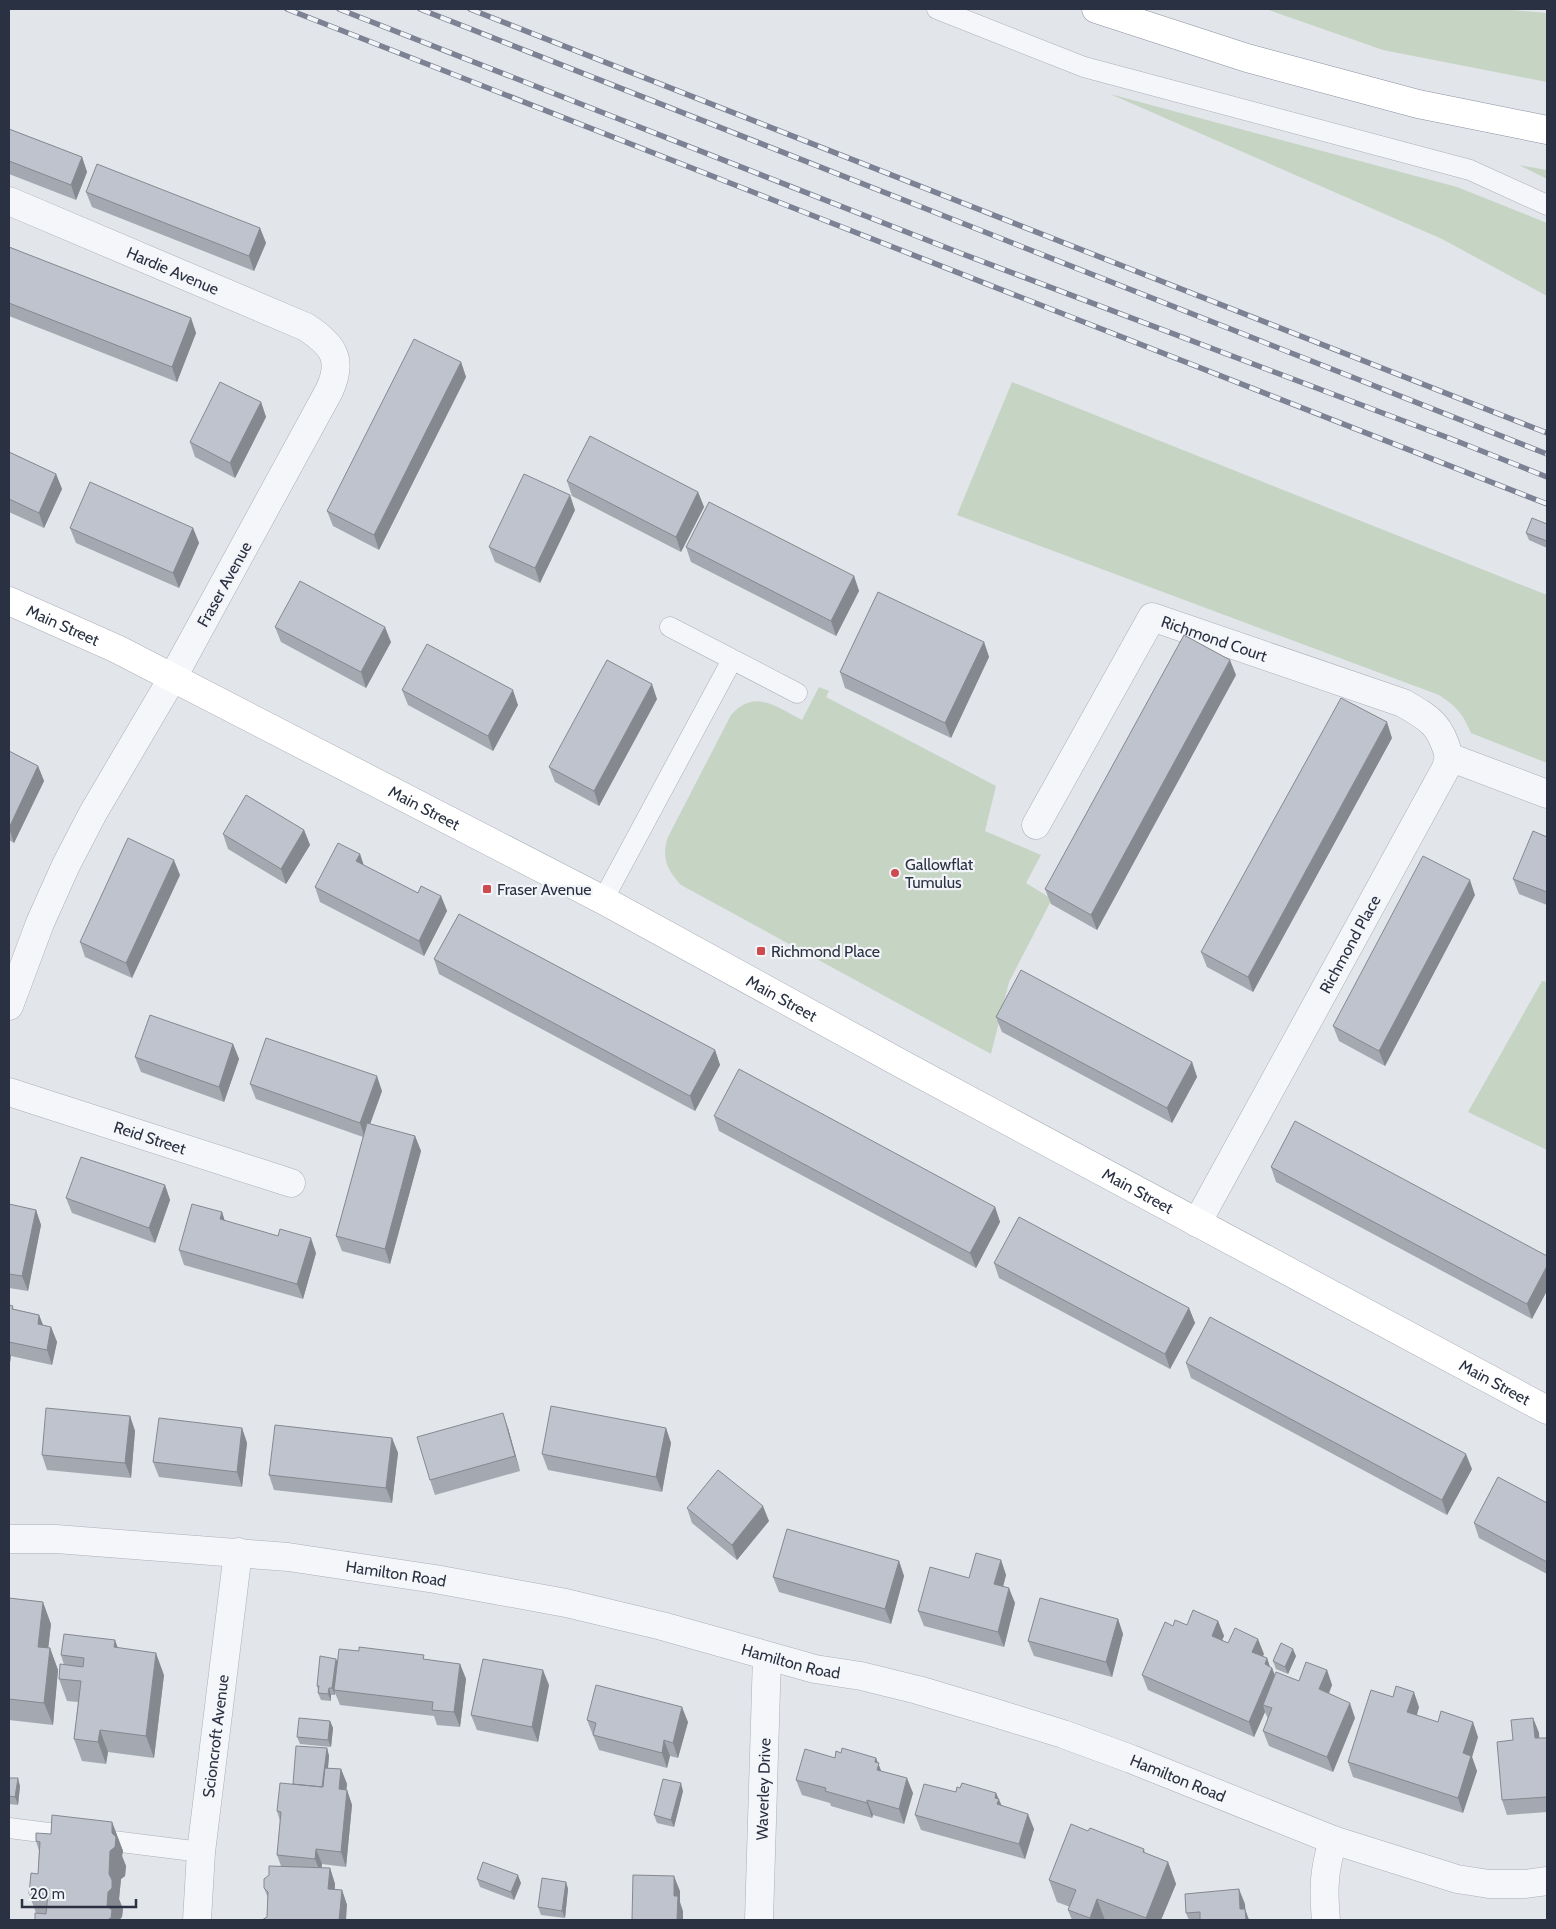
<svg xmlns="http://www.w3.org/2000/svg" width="1556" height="1929" viewBox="0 0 1556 1929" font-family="Cabin,sans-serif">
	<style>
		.green { fill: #c6d4c4 }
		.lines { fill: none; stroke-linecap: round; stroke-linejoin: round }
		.service-casing { stroke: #abafb8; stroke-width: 21 }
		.minor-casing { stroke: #abafb8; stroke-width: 29 }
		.secondary-casing { stroke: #abafb8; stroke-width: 29 }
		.motorway-casing { stroke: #8a90a1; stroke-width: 29 }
		.service { stroke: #f5f6f9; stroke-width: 20 }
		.minor { stroke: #f5f6f9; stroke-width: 28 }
		.secondary { stroke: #fff; stroke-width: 28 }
		.motorway { stroke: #fff; stroke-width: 28 }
		.rail-casing { stroke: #7c8294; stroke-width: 5.5 }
		.rail { stroke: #f2f4f8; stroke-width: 4; stroke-dasharray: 11; stroke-linecap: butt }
		.wall { fill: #a4a8b0 }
		.shaded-wall { fill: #868890 }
		.building { fill: #bfc3cd; stroke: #868890 }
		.poi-dot { fill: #cd4a4f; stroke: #f2f4f8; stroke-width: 2 }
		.labels { text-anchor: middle; stroke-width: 4.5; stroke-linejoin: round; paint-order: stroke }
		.street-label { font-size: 16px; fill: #2a3142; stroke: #f2f4f8 }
		.poi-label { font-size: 16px; fill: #2a3142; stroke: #f2f4f8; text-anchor: start }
	</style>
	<rect width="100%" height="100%" fill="#e2e5ea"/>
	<path class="green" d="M1266,9H1498L1547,13V82L1383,50Z
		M1110,94L1457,187L1547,223V296L1442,239Z
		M1519,165L1547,170V179Z
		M1012,382L1547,595V763L1471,733C1463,714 1457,707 1439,695L957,515Z
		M819,687L829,691L826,697L996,786L985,831L1041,855L1026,883L1052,899L1009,982L991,1054L681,885C667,870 661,857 668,837L731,715C755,688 777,707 802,720Z
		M1542,981L1547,982V1150L1468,1112Z"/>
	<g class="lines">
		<defs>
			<path id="service" d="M937,9L1084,67L1470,170L1547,205
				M670,627L797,693
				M603,900L732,660
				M9,1828L201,1852"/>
			<g id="minor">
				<path id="s1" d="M9,201L306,327C333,345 344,359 329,391L173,677L93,813L66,865L40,923L9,1006"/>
				<path id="s2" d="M1036,825L1152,617L1403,703C1431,719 1441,725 1449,757"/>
				<path id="s3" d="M9,1092L291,1183"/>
				<path id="s4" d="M1197,1223L1446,768L1449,757L1547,794"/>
				<path id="s5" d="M9,1539H56L288,1557L435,1579L566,1603L662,1626L815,1669L861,1676L918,1690L992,1712L1063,1734L1131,1759L1333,1840L1457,1879L1489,1884H1524L1547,1881"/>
				<path id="s6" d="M197,1920L201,1852L238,1552"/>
				<path id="s7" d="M759,1920L767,1656"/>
				<path d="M1326,1920C1323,1888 1324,1871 1333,1840"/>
			</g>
			<g id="secondary">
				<path id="s8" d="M9,601L117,649L603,900L911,1069L1547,1410"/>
			</g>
			<path id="motorway" d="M1096,9L1247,58L1418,104L1547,130"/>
		</defs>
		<use href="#service" class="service-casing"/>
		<use href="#minor" class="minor-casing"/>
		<use href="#secondary" class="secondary-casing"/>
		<use href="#motorway" class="motorway-casing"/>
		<use href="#service" class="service"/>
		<use href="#minor" class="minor"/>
		<use href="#secondary" class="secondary"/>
		<use href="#motorway" class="motorway"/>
		<defs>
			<path id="rail" d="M287,9L1547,504
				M339,9L960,253L1454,440L1547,477
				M420,9L1547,454
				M470,9L1547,433"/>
		</defs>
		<use href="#rail" class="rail-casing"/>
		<use href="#rail" class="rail"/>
	</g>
	<path class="wall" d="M9,129L82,157L87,172L76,200L9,174Z
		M86,192L260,228L266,243L254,271L92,207Z
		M9,247L191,318L196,333L177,382L9,316Z
		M461,362L466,377L379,550L333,526L327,511Z
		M261,402L266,417L235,478L195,457L190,442Z
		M9,452L56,474L62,489L44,528L9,512Z
		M567,481L698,492L704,507L681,552L572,496Z
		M575,510L540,583L495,562L489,547Z
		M1547,524V548L1529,540L1526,533Z
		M70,528H193L199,543L179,588L76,543Z
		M686,547L854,576L859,591L836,636L691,562Z
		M275,627L391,642L366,688L281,642Z
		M984,642L989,657L951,738L845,688L840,672Z
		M1236,675L1097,930L1051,904L1045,889Z
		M402,690L518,705L493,751L408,705Z
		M657,699L599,806L555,782L549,767Z
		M1392,738L1253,992L1207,967L1201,952Z
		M9,751L38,766L44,781L14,843L9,840Z
		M304,830L310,845L286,884L228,849L223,834Z
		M1547,837V905L1519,894L1513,879Z
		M360,854L364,866L418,893L441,896L447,911L424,956L320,902L315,887Z
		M180,875L132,978L85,957L80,942Z
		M1475,895L1385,1066L1339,1041L1333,1026Z
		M434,959L715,1050L720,1065L695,1111L439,974Z
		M996,1017L1192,1062L1197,1077L1172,1123L1002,1032Z
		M233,1044L239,1059L224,1102L141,1072L135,1057Z
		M250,1084L382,1091L370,1124L415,1136L421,1151L390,1264L342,1251L336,1236L363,1137L256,1099Z
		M714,1116L995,1207L1000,1222L976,1268L719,1131Z
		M1271,1167L1547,1256L1532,1319L1276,1182Z
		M165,1185L170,1200L155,1243L72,1213L66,1198Z
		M9,1204L36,1210L41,1225L28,1291L9,1288Z
		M222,1212L224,1220L316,1253L303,1299L184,1265L179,1250Z
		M994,1263L1189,1308L1195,1323L1170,1369L999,1278Z
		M9,1305L14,1309L39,1315L43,1325L51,1327L57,1342L52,1365L11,1356L9,1369Z
		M1186,1363L1472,1469L1447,1515L1191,1378Z
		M130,1416L135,1431L131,1478L47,1470L42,1455Z
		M242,1428L247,1443L242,1487L159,1477L153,1462Z
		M508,1428L520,1471L435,1495L430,1480Z
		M666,1428L671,1443L662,1492L548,1470L542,1454Z
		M392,1438L398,1453L392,1503L274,1490L269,1475Z
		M1547,1503V1574L1479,1538L1474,1523Z
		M687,1508L769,1521L737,1560L692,1523Z
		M1001,1560L1006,1575L1003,1586L1015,1603L1004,1647L924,1626L918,1611L969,1578Z
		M899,1561L904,1576L891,1624L779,1592L773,1577Z
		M9,1598L51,1624L48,1647L50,1648L58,1670L53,1725L9,1720Z
		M1118,1619L1123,1634L1112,1677L1034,1656L1028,1641Z
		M1218,1621L1224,1636L1222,1640L1228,1643L1264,1654L1262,1656L1267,1658L1270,1667L1272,1668L1275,1676L1299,1681L1327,1670L1332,1685L1329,1694L1355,1718L1333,1772L1269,1746L1263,1731L1268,1719L1265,1712L1254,1737L1148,1690L1142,1675L1187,1625Z
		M118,1648L164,1675L154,1758L108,1752L106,1764L82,1761L74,1739L78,1702L67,1701L59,1679L64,1665L61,1655Z
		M1296,1656L1288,1674L1276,1669L1273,1661Z
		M425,1660L460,1664L466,1679L460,1727L437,1725L434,1716L340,1705L335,1693V1695H331V1701L321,1700L318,1693V1690L317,1686L338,1663Z
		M549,1685L538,1742L477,1730L471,1715Z
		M1419,1707L1417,1715L1478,1737L1472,1757L1477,1771L1463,1813L1353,1777L1348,1762Z
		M1533,1718L1539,1733V1738H1547V1812L1507,1815L1502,1800L1513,1740Z
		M587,1720L688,1722L678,1758L670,1756L667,1768L599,1750Z
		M330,1721L333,1728L331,1747L300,1744L297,1737Z
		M327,1748L329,1756L328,1768L341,1769L347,1784L346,1790H347L352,1805L346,1867L322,1864L321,1868H330L335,1884V1889L342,1890L347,1905L267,1917L268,1898L264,1888L281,1866L277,1855L280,1821L277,1811L293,1784Z
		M841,1753L876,1758L881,1771L913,1793L904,1824L873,1815L872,1818L831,1806L830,1803L802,1795L796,1780L835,1758Z
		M9,1778L20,1786L18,1805L9,1804Z
		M960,1788L996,1793L1002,1806L1034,1829L1025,1859L921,1830L915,1815L956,1792Z
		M683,1791L674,1827L657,1823L654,1815Z
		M112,1822L123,1851L122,1856L126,1866L125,1876L121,1879L119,1899L123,1909L122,1917L119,1920H35L36,1913L29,1894L38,1874L39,1851L36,1841L51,1834Z
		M1088,1831L1144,1849L1145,1853L1168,1862L1176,1884L1161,1920H1072L1068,1910L1070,1907L1057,1902L1049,1880Z
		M477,1879L521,1883L514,1900L480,1887Z
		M566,1882L568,1889L565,1918L541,1915L538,1907Z
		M1245,1904V1909L1249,1920H1189L1186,1913Z"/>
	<path class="shaded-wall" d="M82,157L87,172L76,200L71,185Z
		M260,228L266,243L254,271L249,256Z
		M191,318L196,333L177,382L172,367Z
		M461,362L466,377L379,550L374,535Z
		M261,402L266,417L235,478L230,463Z
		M56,474L62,489L44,528L39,513Z
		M698,492L704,507L681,552L676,537Z
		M570,495L575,510L540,583L535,568Z
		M193,528L199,543L179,588L173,573Z
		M854,576L859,591L836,636L831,621Z
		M385,627L391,642L366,688L361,672Z
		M984,642L989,657L951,738L945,723Z
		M1230,660L1236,675L1097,930L1091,915Z
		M652,684L657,699L599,806L594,791Z
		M513,690L518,705L493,751L488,736Z
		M1387,722L1392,738L1253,992L1248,977Z
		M38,766L44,781L14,843L9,828Z
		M304,830L310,845L286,884L281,869Z
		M360,854L365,869L356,861Z
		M174,860L180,875L132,978L126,963Z
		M1470,880L1475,895L1385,1066L1379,1051Z
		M441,896L447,911L424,956L419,941Z
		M233,1044L239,1059L224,1102L219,1087Z
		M715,1050L720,1065L695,1111L690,1096Z
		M1192,1062L1197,1077L1172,1123L1167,1108Z
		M377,1076L382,1091L365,1138L360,1123Z
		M415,1136L421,1151L390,1264L385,1249Z
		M165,1185L170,1200L155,1243L149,1228Z
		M995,1207L1000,1222L976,1268L970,1253Z
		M36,1210L41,1225L28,1291L22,1276Z
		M222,1212L227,1227L220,1219Z
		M311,1238L316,1253L303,1299L297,1284Z
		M1547,1266V1291L1532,1319L1527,1304Z
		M1189,1308L1195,1323L1170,1369L1165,1354Z
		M39,1315L45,1330L38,1324Z
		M51,1327L57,1342L52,1365L47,1350Z
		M9,1349L11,1356L9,1369Z
		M503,1413L508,1428L520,1471L515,1456Z
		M130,1416L135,1431L131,1478L125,1463Z
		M242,1428L247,1443L242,1487L237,1472Z
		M666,1428L671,1443L662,1492L656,1477Z
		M392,1438L398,1453L392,1503L386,1488Z
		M1466,1454L1472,1469L1447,1515L1442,1500Z
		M763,1506L769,1521L737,1560L732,1545Z
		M1001,1560L1006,1575L1000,1599L994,1584Z
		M899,1561L904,1576L891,1624L885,1609Z
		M1009,1588L1015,1603L1004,1647L998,1632Z
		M43,1602L51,1624L46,1669L38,1647Z
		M1118,1619L1123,1634L1112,1677L1106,1662Z
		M1218,1621L1224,1636L1217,1651L1212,1636Z
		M1258,1639L1264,1654L1258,1667L1252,1652Z
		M115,1640L123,1662L114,1647Z
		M50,1648L58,1670L53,1725L44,1703Z
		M1293,1649L1296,1656L1288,1674L1285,1667Z
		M156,1653L164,1675L154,1758L146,1736Z
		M1267,1658L1271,1670L1272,1668L1278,1683L1263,1705L1265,1712L1254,1737L1249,1722L1265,1664Z
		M336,1659L339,1666L334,1690L335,1693V1695L332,1688Z
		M460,1664L466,1679L460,1727L454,1712Z
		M543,1670L549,1685L538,1742L532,1727Z
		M1327,1670L1332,1685L1324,1704L1319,1689Z
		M329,1688L331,1695V1701L328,1694Z
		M1414,1692L1419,1707L1413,1727L1407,1712Z
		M1350,1703L1355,1718L1333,1772L1327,1757Z
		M682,1707L688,1722L678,1758L673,1743Z
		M1533,1718L1539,1733L1540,1754L1535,1738Z
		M330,1721L333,1728L331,1747L328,1740Z
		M1473,1722L1478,1737L1472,1757L1477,1771L1463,1813L1458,1798L1463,1753Z
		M100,1730L108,1752L106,1764L98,1742Z
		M664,1740L670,1756L667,1768L662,1753Z
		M327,1748L329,1756L325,1798L322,1790Z
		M876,1758L884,1778L883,1785L875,1762Z
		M341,1769L347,1784L345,1804L339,1789Z
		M18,1778L20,1786L18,1805L15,1797Z
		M907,1778L913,1793L904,1824L899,1809Z
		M681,1783L683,1791L674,1827L671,1820Z
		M347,1790L352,1805L346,1867L341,1852Z
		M996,1793L1005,1814L1003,1819L995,1798Z
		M867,1800L873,1815L872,1818L867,1803Z
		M1028,1814L1034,1829L1025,1859L1019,1844Z
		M112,1822L123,1851L122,1856L126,1866L125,1876L121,1879L119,1899L123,1909L122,1917L119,1920H107V1906Z
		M316,1849L322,1864L321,1874L315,1859Z
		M1168,1862L1176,1884L1161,1920H1146V1918Z
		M330,1868L335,1884L334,1904L328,1889Z
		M518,1875L521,1883L514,1900L511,1892Z
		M674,1876L680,1891V1902L683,1911V1920H677L674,1896Z
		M566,1882L568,1889L565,1918L562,1911Z
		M1239,1889L1245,1904L1246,1920L1240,1909Z
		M342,1890L347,1905L346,1920H339Z
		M1097,1899L1105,1920H1090V1918Z
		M1245,1909L1249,1920H1246Z"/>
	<path class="building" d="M9,129L82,157L71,185L9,161Z
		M97,164L260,228L249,256L86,192Z
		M9,247L191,318L172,367L9,303Z
		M414,339L461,362L374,535L327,511Z
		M220,382L261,402L230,463L190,442Z
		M590,436L698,492L676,537L567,481Z
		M9,452L56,474L39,513L9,499Z
		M524,474L570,495L535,568L489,547Z
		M90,482L193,528L173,573L70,528Z
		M709,502L854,576L831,621L686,547Z
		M1532,518L1547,524V541L1526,533Z
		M300,581L385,627L361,672L275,627Z
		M878,592L984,642L945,723L840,672Z
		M1184,635L1230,660L1091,915L1045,889Z
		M427,644L513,690L488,736L402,690Z
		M607,660L652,684L594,791L549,767Z
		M1341,698L1387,722L1248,977L1201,952Z
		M9,751L38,766L9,828Z
		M246,795L304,830L281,869L223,834Z
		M1533,831L1547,837V892L1513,879Z
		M128,838L174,860L126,963L80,942Z
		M338,843L360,854L356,861L418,893L421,886L441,896L419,941L315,887Z
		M1423,856L1470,880L1379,1051L1333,1026Z
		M459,914L715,1050L690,1096L434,959Z
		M1021,970L1192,1062L1167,1108L996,1017Z
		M150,1015L233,1044L219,1087L135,1057Z
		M266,1038L377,1076L360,1123L250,1084Z
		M739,1069L995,1207L970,1253L714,1116Z
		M1295,1121L1547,1256V1266L1527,1304L1271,1167Z
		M367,1123L415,1136L385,1249L336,1236Z
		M81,1157L165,1185L149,1228L66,1198Z
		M9,1204L36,1210L22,1276L9,1274Z
		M192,1204L222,1212L220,1219L278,1236L280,1229L311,1238L297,1284L179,1250Z
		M1019,1217L1189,1308L1165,1354L994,1263Z
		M9,1305L13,1306L12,1309L39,1315L38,1324L51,1327L47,1350L9,1342Z
		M1210,1317L1466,1454L1442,1500L1186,1363Z
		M551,1406L666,1428L656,1477L542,1454Z
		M46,1408L130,1416L125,1463L42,1455Z
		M503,1413L515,1456L430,1480L417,1437Z
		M159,1418L242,1428L237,1472L153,1462Z
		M275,1425L392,1438L386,1488L269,1475Z
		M718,1470L763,1506L732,1545L687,1508Z
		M1498,1477L1547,1503V1562L1474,1523Z
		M787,1529L899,1561L885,1609L773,1577Z
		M976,1553L1001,1560L994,1584L1009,1588L998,1632L918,1611L930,1567L969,1578Z
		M9,1598L43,1602L38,1647L50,1648L44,1703L9,1699Z
		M1040,1598L1118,1619L1106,1662L1028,1641Z
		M1193,1610L1218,1621L1212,1636L1228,1643L1235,1628L1258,1639L1252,1652L1267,1658L1265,1664L1272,1668L1249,1722L1142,1675L1165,1622L1173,1626L1175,1620L1187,1625Z
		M64,1634L115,1640L114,1647L156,1653L146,1736L100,1730L98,1742L74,1739L81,1681L59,1679L60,1664L83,1667L84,1658L61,1655Z
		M1281,1643L1293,1649L1285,1667L1273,1661Z
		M359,1647L424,1655L423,1659L460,1664L454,1712L432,1710L433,1702L334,1690L339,1649L359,1651Z
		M320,1656L336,1659L332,1688H329L328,1694L318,1693L319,1686H317Z
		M483,1659L543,1670L532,1727L471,1715Z
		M1306,1662L1327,1670L1319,1689L1350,1703L1327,1757L1263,1731L1272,1708L1263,1705L1276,1672L1299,1681Z
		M596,1685L682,1707L673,1743L664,1740L662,1753L593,1735L596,1723L587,1720Z
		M1396,1686L1414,1692L1407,1712L1438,1722L1441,1711L1473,1722L1463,1753L1471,1756L1458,1798L1348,1762L1371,1690L1393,1697Z
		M299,1718L330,1721L328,1740L297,1737Z
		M1533,1718L1535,1738H1547V1797L1502,1800L1497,1742L1513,1740L1511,1720Z
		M296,1746L327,1748L322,1787L293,1784Z
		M842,1748L876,1758L875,1762L879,1763L877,1770L907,1778L899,1809L867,1800V1803L825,1791L826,1788L796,1780L805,1749L835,1758L836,1751L841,1753Z
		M325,1768L341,1769L339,1789L347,1790L341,1852L316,1849L315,1859L277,1855L281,1812L277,1811L280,1783L323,1787Z
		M9,1778H18L15,1797L9,1796Z
		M663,1779L681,1783L671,1820L654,1815Z
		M962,1783L996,1793L995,1798L999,1799L997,1804L1028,1814L1019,1844L915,1815L924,1784L956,1792L957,1787L960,1788Z
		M52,1815L112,1822V1833L116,1837L115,1847L110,1851L109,1874L112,1880V1888L108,1892L107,1906L112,1910L111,1918L107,1920H35V1913L46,1914L48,1894H29L31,1873L38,1874L40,1842L36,1841V1833L51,1834Z
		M1071,1824L1088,1831L1090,1828L1144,1849L1143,1852L1168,1862L1146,1918L1097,1899L1090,1918L1068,1910L1076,1890L1049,1880Z
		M483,1862L518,1875L511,1892L477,1879Z
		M269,1866L330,1868L328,1889L342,1890L339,1920H262L267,1917L268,1892L264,1888V1879L269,1875Z
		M633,1875L674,1876V1896H678L677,1920H632Z
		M542,1878L566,1882L562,1911L538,1907Z
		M1239,1889L1240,1909H1245L1246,1920H1200V1912L1186,1913L1185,1894Z"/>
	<g class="poi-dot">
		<circle cx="895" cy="873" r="5"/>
		<rect x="482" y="884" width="10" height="10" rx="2.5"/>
		<rect x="756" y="946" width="10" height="10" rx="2.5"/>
	</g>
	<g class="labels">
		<g class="street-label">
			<text dy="6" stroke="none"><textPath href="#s1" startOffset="178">Hardie Avenue</textPath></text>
			<text transform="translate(224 584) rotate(-61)" y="6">Fraser Avenue</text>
			<text dy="6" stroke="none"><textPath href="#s8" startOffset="59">Main Street</textPath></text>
			<text dy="6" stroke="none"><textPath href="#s2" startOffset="304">Richmond Court</textPath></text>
			<text dy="6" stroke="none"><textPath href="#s8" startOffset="464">Main Street</textPath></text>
			<text dy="6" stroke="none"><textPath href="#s4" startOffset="318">Richmond Place</textPath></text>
			<text dy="6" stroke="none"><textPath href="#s8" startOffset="869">Main Street</textPath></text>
			<text dy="6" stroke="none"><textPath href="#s3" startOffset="148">Reid Street</textPath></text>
			<text dy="6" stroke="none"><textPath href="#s8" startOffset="1274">Main Street</textPath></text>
			<text dy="6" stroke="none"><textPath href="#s8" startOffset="1679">Main Street</textPath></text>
			<text dy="6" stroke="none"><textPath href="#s5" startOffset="389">Hamilton Road</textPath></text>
			<text dy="6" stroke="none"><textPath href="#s5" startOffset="794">Hamilton Road</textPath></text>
			<text dy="6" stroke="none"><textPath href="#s6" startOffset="185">Scioncroft Avenue</textPath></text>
			<text dy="6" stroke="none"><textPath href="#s5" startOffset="1199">Hamilton Road</textPath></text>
			<text dy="6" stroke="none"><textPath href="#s7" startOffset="131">Waverley Drive</textPath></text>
		</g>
		<g class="poi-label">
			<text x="905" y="870">Gallowflat<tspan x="905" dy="18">Tumulus</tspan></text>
			<text x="497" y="895">Fraser Avenue</text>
			<text x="771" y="957">Richmond Place</text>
		</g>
	</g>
	<rect width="1556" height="1929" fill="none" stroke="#2a3142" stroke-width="20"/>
	<path d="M22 1899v8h114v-8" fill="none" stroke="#2a3142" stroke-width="2.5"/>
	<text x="30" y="1899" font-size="15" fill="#2a3142" stroke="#f2f4f8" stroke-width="4" paint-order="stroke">20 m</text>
</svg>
